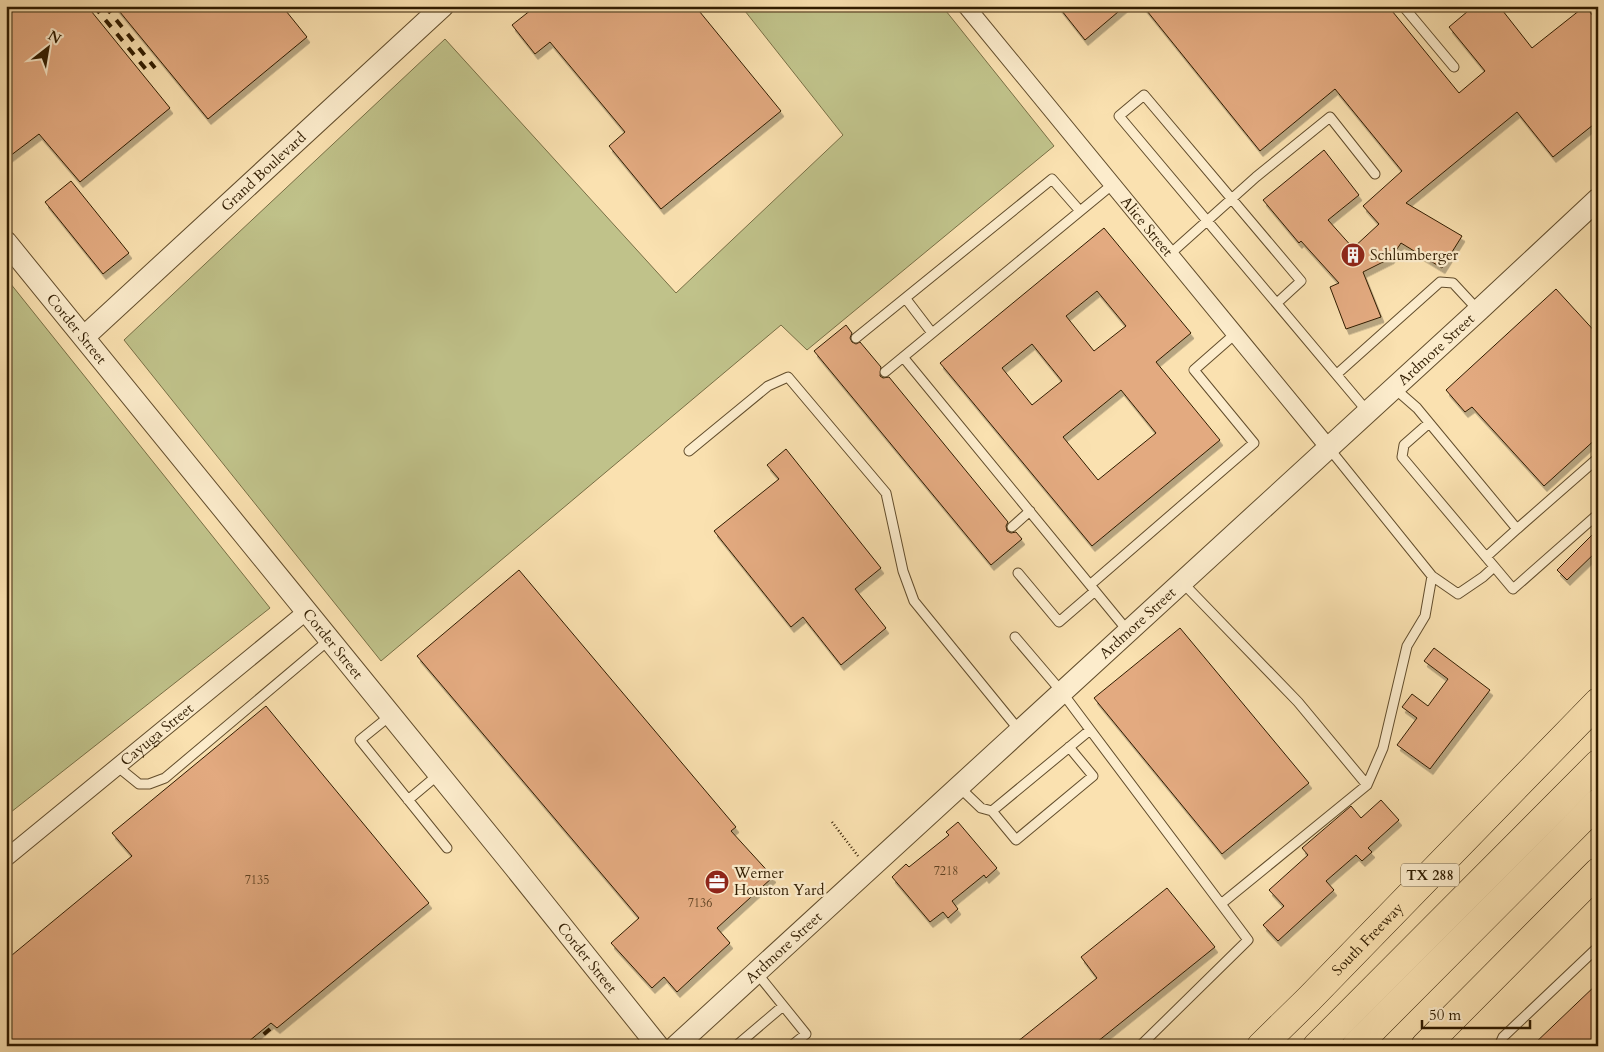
<svg xmlns="http://www.w3.org/2000/svg" width="1604" height="1052" viewBox="0 0 1604 1052" font-family="Cardo,serif">
	<style>
		.green { fill: #c0c28a; stroke: #786f45 }
		.building { fill: #e3aa80; stroke: #301c00; fill-rule: evenodd; filter: url(#shadow) }
		.lines { fill: none; stroke-linecap: round; stroke-linejoin: round }
		.service-casing { stroke: #624d2c; stroke-width: 11 }
		.minor-casing { stroke: #624d2c; stroke-width: 18 }
		.tertiary-casing { stroke: #624d2c; stroke-width: 23 }
		.motorway-casing { stroke: #301c00; stroke-width: 29 }
		.path { stroke: #301c00; stroke-width: 2.5; stroke-dasharray: 1 2.5; stroke-linecap: butt }
		.service { stroke: #fceccc; stroke-width: 9 }
		.minor { stroke: #fceccc; stroke-width: 16 }
		.tertiary { stroke: #fceccc; stroke-width: 21 }
		.motorway { stroke: #fae1b0; stroke-width: 28 }
		.rail { stroke: #301c00; stroke-width: 4; stroke-dasharray: 9 9; stroke-linecap: butt }
		.labels { text-anchor: middle; stroke-width: 4.5; stroke-linejoin: round; paint-order: stroke }
		.number-label { font-size: 12px; fill: #5d4020 }
		.shield { fill: #fceccc; stroke: #6d5a3d; stroke-width: 1 }
		.shield-label { font-size: 14px; font-weight: bold; fill: #301c00 }
		.street-label { font-size: 15px; fill: #301c00; stroke: #fceccc }
		.poi-label { font-size: 15px; fill: #301c00; stroke: #fceccc; text-anchor: start }
	</style>
	<defs>
		<filter id="shadow"><feDropShadow dx="3" dy="5.5" stdDeviation="0" flood-color="#0004"/></filter>
	</defs>
	<rect width="100%" height="100%" fill="#fae1b0"/>
	<filter id="stains"><feTurbulence type="fractalNoise" baseFrequency=".004" numOctaves="4"/><feColorMatrix values="0 0 0 0 .2 0 0 0 0 .09 0 0 0 0 .02 0 0 0 .5 -.17"/></filter>
	<radialGradient id="worn" r=".72"><stop offset=".6" stop-color="#630" stop-opacity="0"/><stop offset="1" stop-color="#630" stop-opacity=".3"/></radialGradient>
	<path class="green" d="M741,6H942L1054,146L807,350L781,325L381,661L124,340L445,39L676,293L843,135Z
		M6,278L270,608L6,816Z"/>
	<path class="building" d="M6,6H87L170,108L80,182L39,134L6,159Z
		M115,6H282L307,37L208,119Z
		M536,6H695L781,111L661,209L609,146L625,132L550,42L535,54L512,25Z
		M1058,6H1125L1085,40Z
		M1143,6H1388L1459,93L1485,71L1449,27L1474,6H1499L1532,48L1585,6L1598,22V121L1553,157L1517,112L1406,203L1462,236L1442,268L1401,243L1391,258L1363,272L1381,317L1346,329L1330,287L1339,283L1301,241L1299,243L1263,200L1324,150L1359,195L1328,220L1353,248L1379,224L1363,206L1402,171L1335,89L1260,151Z
		M71,181L129,253L103,274L45,202Z
		M1104,228L1191,333L1156,362L1220,440L1092,546L940,363ZM1097,291L1126,326L1094,351L1066,316ZM1032,344L1062,381L1032,405L1002,368ZM1121,390L1156,433L1098,480L1063,437Z
		M1556,289L1598,335V437L1544,486L1472,407L1465,412L1446,390Z
		M846,325L852,333L850,338L852,342L856,344L860,342L881,367L880,376L883,378L889,377L1008,522L1006,526L1007,531L1011,533L1016,532L1022,539L991,565L814,351Z
		M786,449L881,568L855,589L886,628L841,665L803,617L791,627L714,531L779,479L767,465Z
		M1598,529V550L1567,580L1557,570Z
		M519,570L736,827L731,831L773,877L717,928L730,943L677,992L664,977L652,988L611,943L639,918L417,656Z
		M1180,628L1309,783L1222,854L1094,698Z
		M1434,648L1490,690L1430,769L1397,745L1417,718L1402,707L1412,694L1428,706L1448,679L1424,661Z
		M266,706L429,903L277,1028L271,1023L243,1046H6V960L132,856L112,833Z
		M1381,800L1399,820L1368,848L1372,852L1362,861L1356,855L1326,881L1334,890L1278,941L1263,925L1284,906L1269,890L1308,855L1302,848L1351,806L1361,818Z
		M958,822L997,868L986,878L984,875L952,901L958,909L948,918L943,912L930,922L892,877L906,864L909,867L949,835L946,832Z
		M1167,888L1215,947L1092,1046H1012L1097,978L1081,957Z
		M1598,983V1046H1532Z"/>
	<g class="lines">
		<defs>
			<path id="service" d="M1403,6L1454,67
				M1170,254L1256,177L1330,117L1375,174
				M906,299L932,333
				M1277,303L1301,281L1144,95L1119,116L1367,411
				M856,338L1052,179L1080,211
				M903,357L1127,630
				M885,372L1113,184
				M1337,374L1440,282L1453,283L1478,310
				M1393,387L1417,408L1517,529L1598,458
				M1429,423L1404,445L1402,457L1513,589L1598,514
				M689,451L768,386L788,377L886,493L903,571L914,601L1019,730
				M1012,527L1030,511
				M1486,557L1517,529
				M1018,573L1059,622L1095,591
				M1432,576L1458,594L1483,577L1494,567
				M1182,582L1298,702L1367,785
				M1090,585L1254,443L1194,370L1235,334
				M1015,637L1061,691L1248,940L1140,1046
				M391,715L360,740L447,848
				M118,767L139,784H149L165,778L330,639
				M958,786L981,808L992,811L1016,840L1093,776L1069,747
				M408,800L439,774
				M992,811L1090,730
				M1221,904L1367,785L1383,748L1407,646L1425,616L1432,576L1328,447
				M756,972L806,1034L791,1046
				M736,1046L783,1006
				M1499,1046L1503,1037L1598,947"/>
			<g id="minor">
				<path id="s1" d="M966,6L1328,447"/>
				<path id="s2" d="M6,858L307,611"/>
			</g>
			<g id="tertiary">
				<path id="s3" d="M6,242L508,859L658,1046"/>
				<path id="s4" d="M84,337L443,6"/>
				<path id="s5" d="M676,1046L1479,310L1598,199"/>
			</g>
			<g id="motorway">
				<path id="s6" d="M1261,1046L1309,999L1598,702"/>
				<path d="M1317,1046L1598,764"/>
				<path d="M1356,1046L1598,803"/>
				<path d="M1425,1046L1598,872"/>
			</g>
		</defs>
		<use href="#service" class="service-casing"/>
		<use href="#minor" class="minor-casing"/>
		<use href="#tertiary" class="tertiary-casing"/>
		<use href="#motorway" class="motorway-casing"/>
		<path class="path" d="M832,822L858,856"/>
		<use href="#service" class="service"/>
		<use href="#minor" class="minor"/>
		<use href="#tertiary" class="tertiary"/>
		<use href="#motorway" class="motorway"/>
		<path class="rail" d="M94,6L149,73
			M105,6L155,68
			M250,1046L270,1029"/>
	</g>
	<defs>
		<symbol id="building-disc" viewBox="-11 -11 22 22"><circle r="9.5" fill="#8f2418" stroke="#fceccc"/><path d="M-4-6H4V6H1V3H-1V6H-4ZM-2.5-4.3h1.7v1.8h-1.7ZM.8-4.3h1.7v1.8H.8ZM-2.5-1h1.7V.8h-1.7ZM.8-1h1.7V.8H.8Z" fill="#fff"/></symbol>
		<symbol id="office-disc" viewBox="-11 -11 22 22"><circle r="9.5" fill="#8f2418" stroke="#fceccc"/><path d="M-6-3h4V-5.5h4V-3h4V5H-6ZM-1-4.5V-3h2v-1.5ZM-6 0V1H6V0Z" fill="#fff"/></symbol>
	</defs>
	<g fill-rule="evenodd">
		<use href="#building-disc" x="1339" y="241" width="28" height="28"/>
		<use href="#office-disc" x="703" y="868" width="28" height="28"/>
	</g>
	<g class="labels">
		<g class="number-label">
			<text x="946" y="875">7218</text>
			<text x="257" y="884">7135</text>
			<text x="700" y="907">7136</text>
		</g>
		<rect class="shield" x="1401" y="863.5" width="58" height="23" rx="4"/>
		<g class="shield-label">
			<text x="1430" y="880">TX 288</text>
		</g>
		<g class="street-label">
			<text dy="5" stroke="none"><textPath href="#s4" startOffset="244">Grand Boulevard</textPath></text>
			<text dy="5" stroke="none"><textPath href="#s1" startOffset="285">Alice Street</textPath></text>
			<text dy="5" stroke="none"><textPath href="#s3" startOffset="112">Corder Street</textPath></text>
			<text dy="5" stroke="none"><textPath href="#s5" startOffset="1031">Ardmore Street</textPath></text>
			<text dy="5" stroke="none"><textPath href="#s5" startOffset="626">Ardmore Street</textPath></text>
			<text dy="5" stroke="none"><textPath href="#s3" startOffset="518">Corder Street</textPath></text>
			<text dy="5" stroke="none"><textPath href="#s2" startOffset="195">Cayuga Street</textPath></text>
			<text dy="5" stroke="none"><textPath href="#s6" startOffset="151">South Freeway</textPath></text>
			<text dy="5" stroke="none"><textPath href="#s5" startOffset="146">Ardmore Street</textPath></text>
			<text dy="5" stroke="none"><textPath href="#s3" startOffset="922">Corder Street</textPath></text>
		</g>
		<g class="poi-label">
			<text x="1370" y="260">Schlumberger</text>
			<text x="734" y="878">Werner<tspan x="734" dy="17">Houston Yard</tspan></text>
		</g>
	</g>
	<rect width="1604" height="1052" fill="none" stroke="#fae1b0" stroke-width="25"/>
	<rect x="8" y="8" width="1589" height="1037" fill="none" stroke="#301c00" stroke-width="2.5"/>
	<rect x="12" y="12" width="1579" height="1027" fill="none" stroke="#301c00"/>
	<g transform="translate(48 48) rotate(31)" stroke="#fceccc" stroke-width="4" paint-order="stroke">
	<path d="M0-4L9 19L0 12L-9 19Z" fill="#301c00"/>
	<text y="-8" font-size="14" font-weight="bold" text-anchor="middle" fill="#301c00">N</text>
	</g>
	<path d="M1422 1020v8h108v-8" fill="none" stroke="#301c00" stroke-width="2.5"/>
	<text x="1429" y="1020" font-size="15" fill="#301c00" stroke="#fceccc" stroke-width="4" paint-order="stroke">50 m</text>
	<rect width="100%" height="100%" filter="url(#stains)"/>
	<rect width="100%" height="100%" fill="url(#worn)"/>
</svg>
